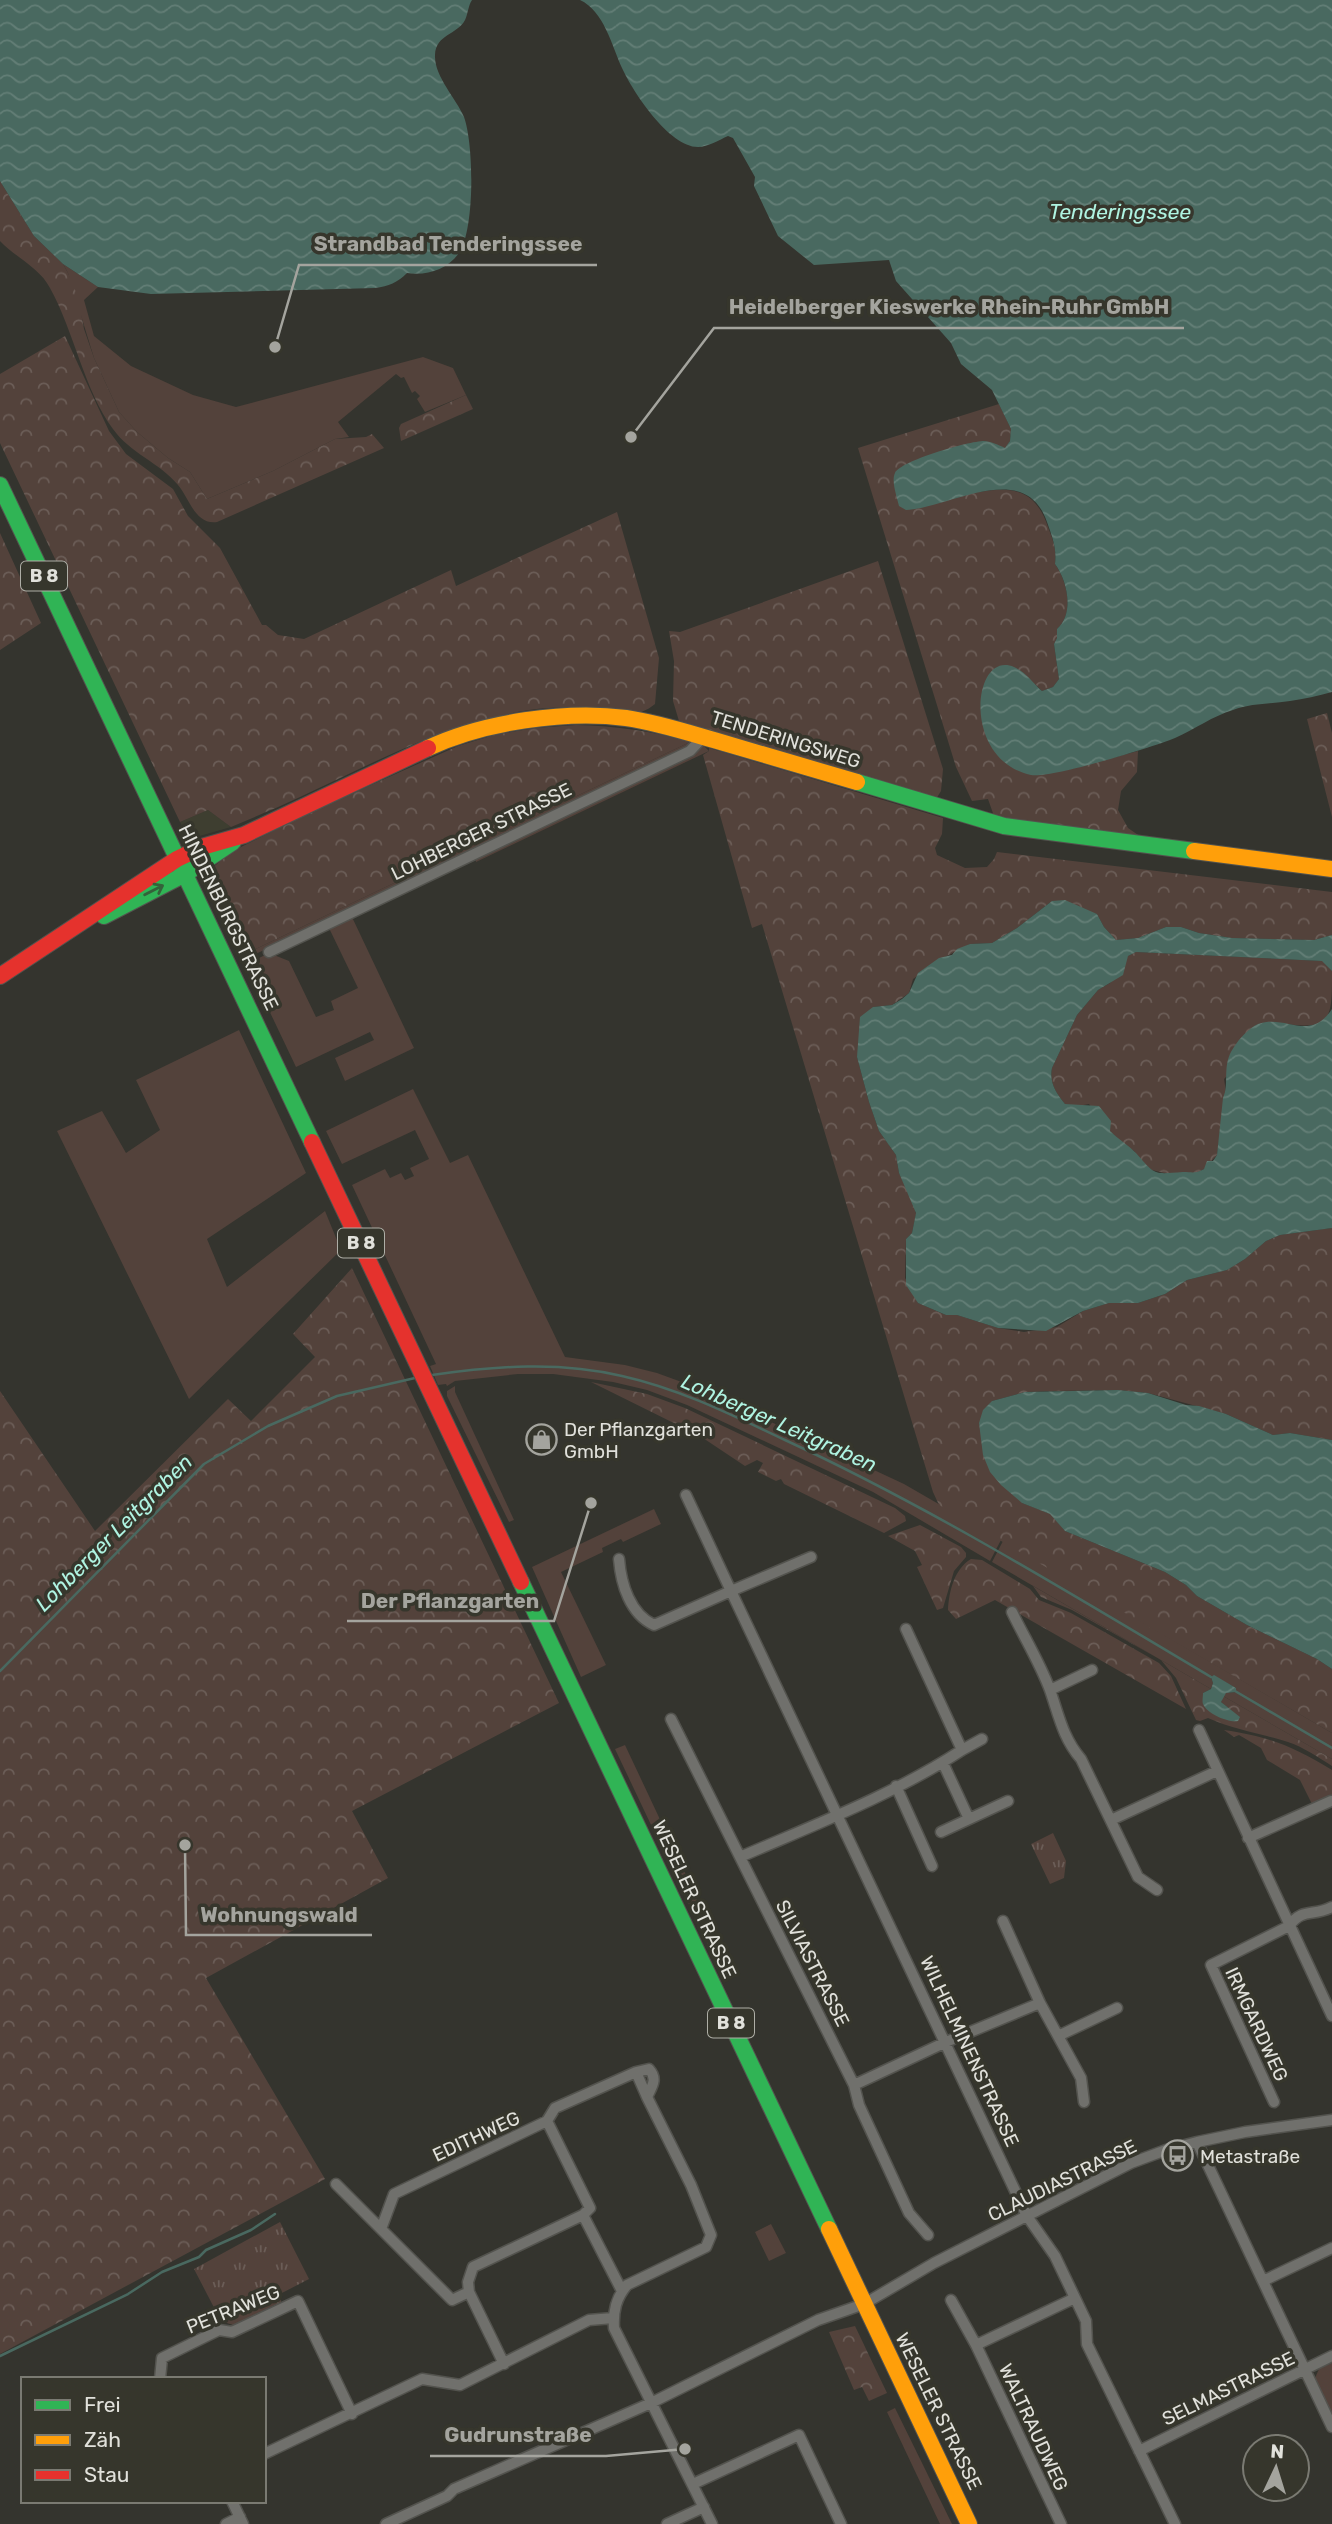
<svg xmlns="http://www.w3.org/2000/svg" width="1332" height="2524" viewBox="0 0 1332 2524" font-family="Rubik,sans-serif">
	<style>
		.built { fill: #3e3e30 }
		.green { fill: #53423b }
		.forest { fill: url(#forest-crowns) }
		.park { fill: url(#park-tufts) }
		.water { fill: url(#water-waves) }
		.lines { fill: none; stroke-linecap: round; stroke-linejoin: round }
		.stream { stroke: #496960; stroke-width: 2.5 }
		.street-casing { stroke: #53534e; stroke-width: 13 }
		.fast-casing { stroke: #53534e; stroke-width: 18 }
		.slow-casing { stroke: #53534e; stroke-width: 18 }
		.jam-casing { stroke: #53534e; stroke-width: 18 }
		.street { stroke: #70706c; stroke-width: 10 }
		.fast { stroke: #30b455; stroke-width: 16 }
		.slow { stroke: #ff9f0a; stroke-width: 16 }
		.jam { stroke: #e5322d; stroke-width: 16 }
		.oneway { stroke: #34623a }
		.labels { text-anchor: middle; stroke-width: 7; stroke-linejoin: round; paint-order: stroke }
		.shield { fill: #36362c; stroke: #aeaea6; stroke-width: 2 }
		.shield-label { font-size: 18px; font-weight: bold; fill: #e1e1db }
		.street-label { font-size: 19px; fill: #e1e1db; stroke: #36362c }
		.poi-label { font-size: 19px; fill: #e1e1db; stroke: #36362c; text-anchor: start }
		.water-label { font-size: 21px; font-style: italic; fill: #aff3e1; stroke: #36362c }
		.leader { fill: none; stroke: #a4a49e; stroke-width: 2.5 }
		.callout-dot { fill: #a4a49e; stroke: #36362c; stroke-width: 2.5 }
		.callout-label { font-size: 21px; text-anchor: middle; font-weight: bold; fill: #a4a49e; stroke: #36362c; stroke-width: 7; stroke-linejoin: round; paint-order: stroke }
	</style>
	<defs>
		<pattern id="forest-crowns" width="20" height="18" patternUnits="userSpaceOnUse" patternTransform="scale(1.75)"><rect width="20" height="18" fill="#53423b"/><path d="M2 6a3 3 0 1 1 6 0M12 15a3 3 0 1 1 6 0" fill="none" stroke="#6b5d57"/></pattern>
		<pattern id="park-tufts" width="24" height="20" patternUnits="userSpaceOnUse" patternTransform="scale(1.75)"><rect width="24" height="20" fill="#53423b"/><path d="M3 7l-1-3M5 7V3M7 7l1-3M15 17l-1-3M17 17v-4M19 17l1-3" fill="none" stroke="#6b5d57"/></pattern>
		<pattern id="water-waves" width="16" height="10" patternUnits="userSpaceOnUse" patternTransform="scale(1.75)"><rect width="16" height="10" fill="#496960"/><path d="M0 5q4-4 8 0t8 0" fill="none" stroke="#637e76"/></pattern>
	</defs>
	<rect width="100%" height="100%" fill="#34342e"/>
	<path class="built" d="M208,810L231,827L196,837L186,835L180,822Z"/>
	<path class="green" d="M63,264L98,287L84,300L94,336L131,366L193,395L236,407L423,357L453,368L466,395L425,412L417,399L420,396L415,391L412,393L404,377L401,378L396,374L338,422L349,437L335,439L273,471L207,499L190,472L168,458L137,432L119,412L94,358L68,273Z
		M690,742V747L686,751L245,959L243,955Z
		M704,746L709,751L476,862L475,856Z
		M351,915L414,1048L345,1081L335,1058L374,1040L370,1032L296,1067L247,964L269,953L289,961L316,1017L334,1010L331,1001L358,988L328,926Z
		M239,1030L306,1173L207,1239L227,1287L325,1211L341,1250L189,1399L57,1131L102,1111L126,1153L160,1130L136,1080Z
		M413,1089L450,1163L468,1155L565,1357L625,1365L657,1373L698,1388L904,1484L1001,1540L990,1561L873,1492L687,1405L647,1390L613,1382L553,1374H518L455,1381L447,1386L446,1384L438,1385L430,1366L436,1364L352,1185L385,1169L390,1178L401,1173L405,1180L414,1176L410,1168L429,1159L415,1130L342,1164L326,1131Z
		M455,1386V1392L514,1520L509,1522L447,1396V1391Z
		M654,1509L661,1524L623,1542L621,1539L602,1548L603,1552L561,1572L606,1665L581,1677L532,1567Z
		M1003,1541L1332,1733V1759L1223,1696L1226,1693L1236,1692V1688L1214,1676L1211,1677L1213,1683L1211,1689L992,1562Z
		M625,1745L728,1964L719,1968L615,1749Z
		M771,2224L786,2253L769,2261L755,2232Z
		M1332,2363V2415L1315,2378L1319,2369Z
		M895,2408L952,2524H940L887,2412Z"/>
	<path class="forest" d="M0,181L34,236L63,264L68,273L78,297L84,329L94,358L119,412L137,432L168,458L190,472L207,499L273,471L335,439L366,437L372,434L384,448L217,522C195,525 190,499 178,485C160,463 130,453 113,429C84,390 74,331 50,288C40,268 15,257 0,241Z
		M65,336L109,431L126,454L173,489L188,516L220,548L262,625H266L278,635L304,639L451,570L456,586L617,512L659,658L655,704C651,707 647,710 641,712C633,713 623,709 615,709C586,708 557,706 529,710C443,724 378,761 300,797C277,808 254,817 231,827L208,810L180,822L0,443V374Z
		M466,395L473,409L401,441L399,428L401,424Z
		M999,404L1011,429L1010,441L980,492C1015,486 1036,491 1048,527C1053,540 1057,550 1055,564C1067,581 1075,613 1057,629V638L1054,644L1059,679L1053,687L1042,691L1035,684L1067,770L1138,751L1137,772L1121,791L1118,810L1128,828L1141,837L994,816L988,799L972,801L956,767L858,448Z
		M0,533L41,623L0,650Z
		M878,561L943,769L941,791L936,799L679,721L673,701L674,661L669,631L680,632Z
		M1327,713L1332,733V817L1307,719Z
		M576,725C616,726 652,731 690,742L243,955L207,878L211,869L224,858L241,847L313,811L458,746L494,735L535,728Z
		M709,748L943,818L942,834L935,848L937,855L965,868L987,867L994,859L997,852L1332,892V935L1314,940L1232,938L1199,933L1181,927H1166L1138,938L1116,940L1104,927L1097,914L1052,901L1017,928L992,943L970,944L945,957L913,979L909,993L892,1005L873,1007L857,1057L869,1102L879,1131L896,1155L899,1173L914,1205L916,1214L912,1233L906,1239L905,1278L918,1303L946,1315H957L998,1328L1024,1332L1057,1327L1083,1311L1109,1303H1138L1165,1294L1187,1280L1227,1270L1245,1259L1266,1241L1280,1235L1332,1228V1440L1290,1433L1273,1435L1226,1414L1148,1393L1118,1390L1052,1391L1025,1392L992,1401L1022,1503L1051,1514L1065,1531L1165,1572L1186,1585L1197,1596L1247,1625L1317,1659L1332,1669V1733L939,1505L933,1492L762,924L752,928L703,755L709,751Z
		M1136,952L1323,961L1332,971C1332,1021 1332,1031 1278,1023L1224,1079L1226,1092L1217,1155L1204,1169L1195,1174H1168L1148,1169L1134,1151L1121,1142L1110,1131L1089,1104L1078,1106L1065,1104C1056,1093 1049,1082 1052,1068L1077,1015L1098,990L1110,983L1128,956Z
		M352,1268L559,1703L352,1811L388,1878L206,1978L325,2179L0,2354V1391L95,1531L228,1399L251,1421L315,1357L293,1334Z
		M591,1382L647,1394L685,1408L895,1508L905,1516L906,1521L884,1533L784,1484L781,1479L776,1481L758,1472L763,1463L757,1460L745,1466L700,1436Z
		M920,1525L961,1547L966,1553V1557L954,1571L943,1608L937,1610L917,1567L922,1565L915,1551L888,1536Z
		M971,1559L982,1560L1030,1589L1039,1600L1071,1613L1159,1663L1171,1676L1186,1709L995,1600L956,1619L948,1610C949,1592 954,1569 971,1559Z
		M1033,1586L1211,1689L1203,1693L1239,1717L1221,1702L1223,1696L1332,1759V1766C1318,1757 1303,1747 1288,1742C1261,1733 1234,1730 1208,1718L1200,1721L1196,1720L1176,1678L1161,1660L1072,1610L1041,1597Z
		M1224,1730C1270,1737 1292,1746 1332,1770V1798L1313,1806L1300,1780L1267,1760L1261,1748L1239,1735L1234,1737Z
		M855,2326L887,2393L869,2401L862,2387L854,2390L829,2332Z"/>
	<path class="park" d="M1053,1833L1066,1861L1064,1878L1050,1884L1031,1844Z
		M280,2222L309,2279L280,2294L281,2302L233,2325L221,2321L194,2269Z"/>
	<path class="water" d="M0,0H472C468,6 468,14 465,20C457,35 436,34 435,55C434,76 456,98 464,117C474,144 475,230 459,253C447,270 426,276 407,273C397,283 389,286 375,288L151,294L98,287L63,264L34,236L0,181Z
		M580,0H1332V692C1318,696 1304,699 1290,701C1270,704 1252,703 1233,710C1213,716 1195,729 1175,738C1153,747 1050,779 1031,775C961,760 972,649 1014,667C1026,672 1033,683 1042,691L1053,687L1059,679L1054,644L1057,638V629C1075,613 1067,580 1055,564C1057,548 1052,536 1047,522C1025,458 949,508 906,510L899,506C897,497 891,481 895,473C900,461 969,441 984,441C990,441 999,445 1005,448L1010,441L1011,429L992,390L961,364L951,343L896,281L889,260L814,265L778,236L754,186L755,177L733,138L728,136C719,140 708,147 698,147C669,147 633,92 622,68C612,46 604,11 580,0Z
		M1065,900L1097,914L1104,927L1116,940L1138,938L1166,927H1181L1199,933L1232,938L1314,940L1332,935V971L1322,961L1136,952L1128,956L1123,975L1098,990L1077,1015L1052,1068C1049,1082 1056,1093 1065,1104L1099,1106L1111,1121L1110,1131C1118,1139 1128,1145 1136,1153C1156,1176 1153,1174 1183,1172C1193,1172 1195,1174 1204,1169L1207,1161H1213L1217,1155L1223,1098C1230,1084 1221,1065 1234,1047C1239,1039 1249,1028 1258,1024C1287,1014 1309,1043 1332,1009V1228L1280,1235L1266,1241L1245,1259L1227,1270L1187,1280L1165,1294L1138,1303H1109L1083,1311L1046,1331L998,1328L957,1315H946L918,1303L906,1285V1239L912,1233L916,1213L899,1173L896,1155L879,1131L869,1102L857,1057L860,1017L873,1007L892,1005L902,999L909,993L918,973L939,958L952,955L957,949L970,944L992,943L1017,928L1052,901Z
		M1118,1390L1148,1393L1186,1405L1199,1406L1226,1414L1273,1435L1290,1433L1332,1440V1669L1317,1659L1247,1625L1197,1596L1186,1585L1165,1572L1065,1531L1050,1514L1022,1503L1001,1485L990,1472L983,1455L979,1423L983,1410L992,1401L1025,1392Z
		M1214,1675L1236,1688V1692L1226,1693L1221,1702L1240,1717L1238,1721C1229,1723 1207,1714 1203,1704C1202,1702 1203,1696 1203,1693L1211,1689L1213,1683L1211,1677Z"/>
	<g class="lines">
		<path class="stream" d="M432,1375C495,1366 560,1361 622,1376C680,1389 732,1415 785,1440C932,1508 1071,1594 1211,1677
			M0,1671L204,1464L268,1426L337,1396L415,1378
			M1235,1691L1332,1748
			M0,2356L128,2294L162,2272L199,2257L206,2250L251,2230L275,2214"/>
		<defs>
			<path id="street" d="M269,952L690,751L704,736
				M811,1557L731,1591L1027,2216L1055,2256L1086,2321L1087,2344L1175,2524
				M619,1559C621,1584 630,1614 654,1625L731,1591L686,1495
				M1012,1612C1024,1637 1040,1663 1050,1690C1059,1716 1063,1738 1081,1759L1138,1877L1157,1890
				M1050,1690L1092,1670
				M671,1719L854,2085L859,2105L909,2213L928,2235
				M1199,1730L1332,2016
				M962,1750L982,1739
				M943,1763L969,1819
				M896,1786L932,1866
				M1111,1820L1217,1771
				M941,1832L1008,1801
				M1248,1838L1331,1801
				M740,1857C814,1825 895,1794 962,1750L906,1629
				M1003,1921L1040,2003L1081,2078L1084,2102
				M1058,2036L1117,2008
				M854,2085L946,2042L1040,2003
				M647,2097L636,2072L649,2069C658,2079 652,2086 647,2097L691,2185L711,2235L706,2247L627,2285C616,2298 613,2311 614,2328L712,2524
				M1274,2102L1211,1965L1289,1926C1303,1907 1313,1917 1332,1907
				M547,2121L555,2108L636,2072
				M1197,2142L1332,2427
				M336,2184L381,2229
				M583,2215L473,2267L468,2282L469,2292L452,2300L381,2229L394,2194L547,2121L590,2208L583,2215L622,2291
				M1263,2281L1332,2248
				M469,2292L504,2364
				M951,2300L976,2345
				M160,2379L162,2358L219,2330L232,2332L298,2301L352,2414
				M1139,2451L1332,2356
				M264,2454L422,2379L460,2385L589,2320L613,2318
				M693,2484L799,2435L841,2524
				M232,2501L243,2524
				M226,2524L240,2517
				M386,2524L447,2496L454,2489L651,2403L818,2320L864,2304L934,2263L1131,2163L1166,2150L1197,2142L1245,2132L1332,2120
				M667,2524L704,2507
				M1061,2524L976,2345L1075,2298"/>
			<path id="fast" d="M0,485L312,1142
				M857,782L1004,826L1194,851
				M104,916L185,874L233,842
				M521,1582L829,2229"/>
			<path id="slow" d="M428,748C483,722 566,710 626,718C660,723 692,734 724,743C768,756 813,769 857,782
				M1194,851L1332,869
				M829,2229L969,2524"/>
			<path id="jam" d="M0,976L177,859L202,847L244,835L428,748
				M312,1142L521,1582"/>
		</defs>
		<use href="#street" class="street-casing"/>
		<use href="#fast" class="fast-casing"/>
		<use href="#slow" class="slow-casing"/>
		<use href="#jam" class="jam-casing"/>
		<use href="#street" class="street"/>
		<use href="#fast" class="fast"/>
		<use href="#slow" class="slow"/>
		<use href="#jam" class="jam"/>
	</g>
	<defs><path id="oneway-shaft" d="M-6 0H5M1.5-3L5.5 0L1.5 3" fill="none" stroke-width="1.6" stroke-linecap="round" stroke-linejoin="round" transform="scale(1.75)"/></defs>
	<use class="oneway" href="#oneway-shaft" transform="translate(154 890) rotate(-27)"/>
	<defs>
		<symbol id="shop-ring" viewBox="-11 -11 22 22"><circle r="9.5" fill="#36362c" stroke="#a4a49e" stroke-width="1.5"/><path d="M-5-2.5h2.3a2.7 3.5 0 0 1 5.4 0H5L5.5 6h-11ZM-1.5-2.5h3a1.5 2.3 0 0 0-3 0Z" fill="#a4a49e"/></symbol>
		<symbol id="bus-ring" viewBox="-11 -11 22 22"><circle r="9.5" fill="#36362c" stroke="#a4a49e" stroke-width="1.5"/><path d="M-5-6H5V4H4V6H2V4H-2V6H-4V4H-5ZM-3.5-4V0h7V-4ZM-3.5 1.2v1.5H-2V1.2ZM2 1.2v1.5H3.5V1.2Z" fill="#a4a49e"/></symbol>
	</defs>
	<g fill-rule="evenodd">
		<use href="#shop-ring" x="524" y="1422" width="35" height="35"/>
		<use href="#bus-ring" x="1160" y="2138" width="35" height="35"/>
	</g>
	<g class="labels">
		<g class="shield">
			<rect x="21" y="561.5" width="46" height="29" rx="5"/>
			<rect x="338" y="1228.5" width="46" height="29" rx="5"/>
			<rect x="708" y="2008.5" width="46" height="29" rx="5"/>
		</g>
		<g class="shield-label">
			<text x="44" y="582">B 8</text>
			<text x="361" y="1249">B 8</text>
			<text x="731" y="2029">B 8</text>
		</g>
		<g class="street-label">
			<text transform="translate(786 739) rotate(17)" y="7">TENDERINGSWEG</text>
			<text transform="translate(481 831) rotate(-26)" y="7">LOHBERGER STRASSE</text>
			<text transform="translate(229 917) rotate(64)" y="7">HINDENBURGSTRASSE</text>
			<text transform="translate(695 1899) rotate(65)" y="7">WESELER STRASSE</text>
			<text transform="translate(813 1963) rotate(63)" y="7">SILVIASTRASSE</text>
			<text transform="translate(1257 2024) rotate(65)" y="7">IRMGARDWEG</text>
			<text transform="translate(970 2051) rotate(65)" y="7">WILHELMINENSTRASSE</text>
			<text transform="translate(476 2136) rotate(-25)" y="7">EDITHWEG</text>
			<text transform="translate(1062 2180) rotate(-26)" y="7">CLAUDIASTRASSE</text>
			<text transform="translate(233 2309) rotate(-22)" y="7">PETRAWEG</text>
			<text transform="translate(1228 2388) rotate(-26)" y="7">SELMASTRASSE</text>
			<text transform="translate(939 2411) rotate(64)" y="7">WESELER STRASSE</text>
			<text transform="translate(1034 2427) rotate(65)" y="7">WALTRAUDWEG</text>
		</g>
		<g class="poi-label">
			<text x="564" y="1436">Der Pflanzgarten<tspan x="564" dy="22">GmbH</tspan></text>
			<text x="1200" y="2163">Metastraße</text>
		</g>
		<g class="water-label">
			<text x="1120" y="219">Tenderingssee</text>
			<text transform="translate(779 1423) rotate(24)" y="7">Lohberger Leitgraben</text>
			<text transform="translate(114 1533) rotate(-45)" y="7">Lohberger Leitgraben</text>
		</g>
	</g>
	<path class="leader" d="M275 347L299 265H597M631 437L714 328H1184M591 1503L554 1621H347M185 1845L186 1935H372M685 2449L606 2456H430"/>
	<g class="callout-dot">
		<circle cx="275" cy="347" r="7"/>
		<circle cx="631" cy="437" r="7"/>
		<circle cx="591" cy="1503" r="7"/>
		<circle cx="185" cy="1845" r="7"/>
		<circle cx="685" cy="2449" r="7"/>
	</g>
	<g class="callout-label">
		<text x="448" y="251">Strandbad Tenderingssee</text>
		<text x="949" y="314">Heidelberger Kieswerke Rhein-Ruhr GmbH</text>
		<text x="450" y="1608">Der Pflanzgarten</text>
		<text x="279" y="1922">Wohnungswald</text>
		<text x="518" y="2442">Gudrunstraße</text>
	</g>
	<rect x="21" y="2377" width="245" height="126" fill="#36362c" stroke="#7a7a72" stroke-width="2"/>
	<rect x="35" y="2400" width="35" height="10" fill="#30b455" stroke="#7a7a72" stroke-width="2"/>
	<text x="84" y="2412" font-size="21" fill="#e1e1db">Frei</text>
	<rect x="35" y="2435" width="35" height="10" fill="#ff9f0a" stroke="#7a7a72" stroke-width="2"/>
	<text x="84" y="2447" font-size="21" fill="#e1e1db">Zäh</text>
	<rect x="35" y="2470" width="35" height="10" fill="#e5322d" stroke="#7a7a72" stroke-width="2"/>
	<text x="84" y="2482" font-size="21" fill="#e1e1db">Stau</text>
	<g transform="translate(1276 2468) rotate(4)"><circle r="33" fill="#36362c" stroke="#7a7a72" stroke-width="2"/>
	<path d="M0-5L12 26L0 18L-12 26Z" fill="#a4a49e"/>
	<text y="-10" font-size="19" font-weight="bold" text-anchor="middle" fill="#e1e1db">N</text>
	</g>
</svg>
